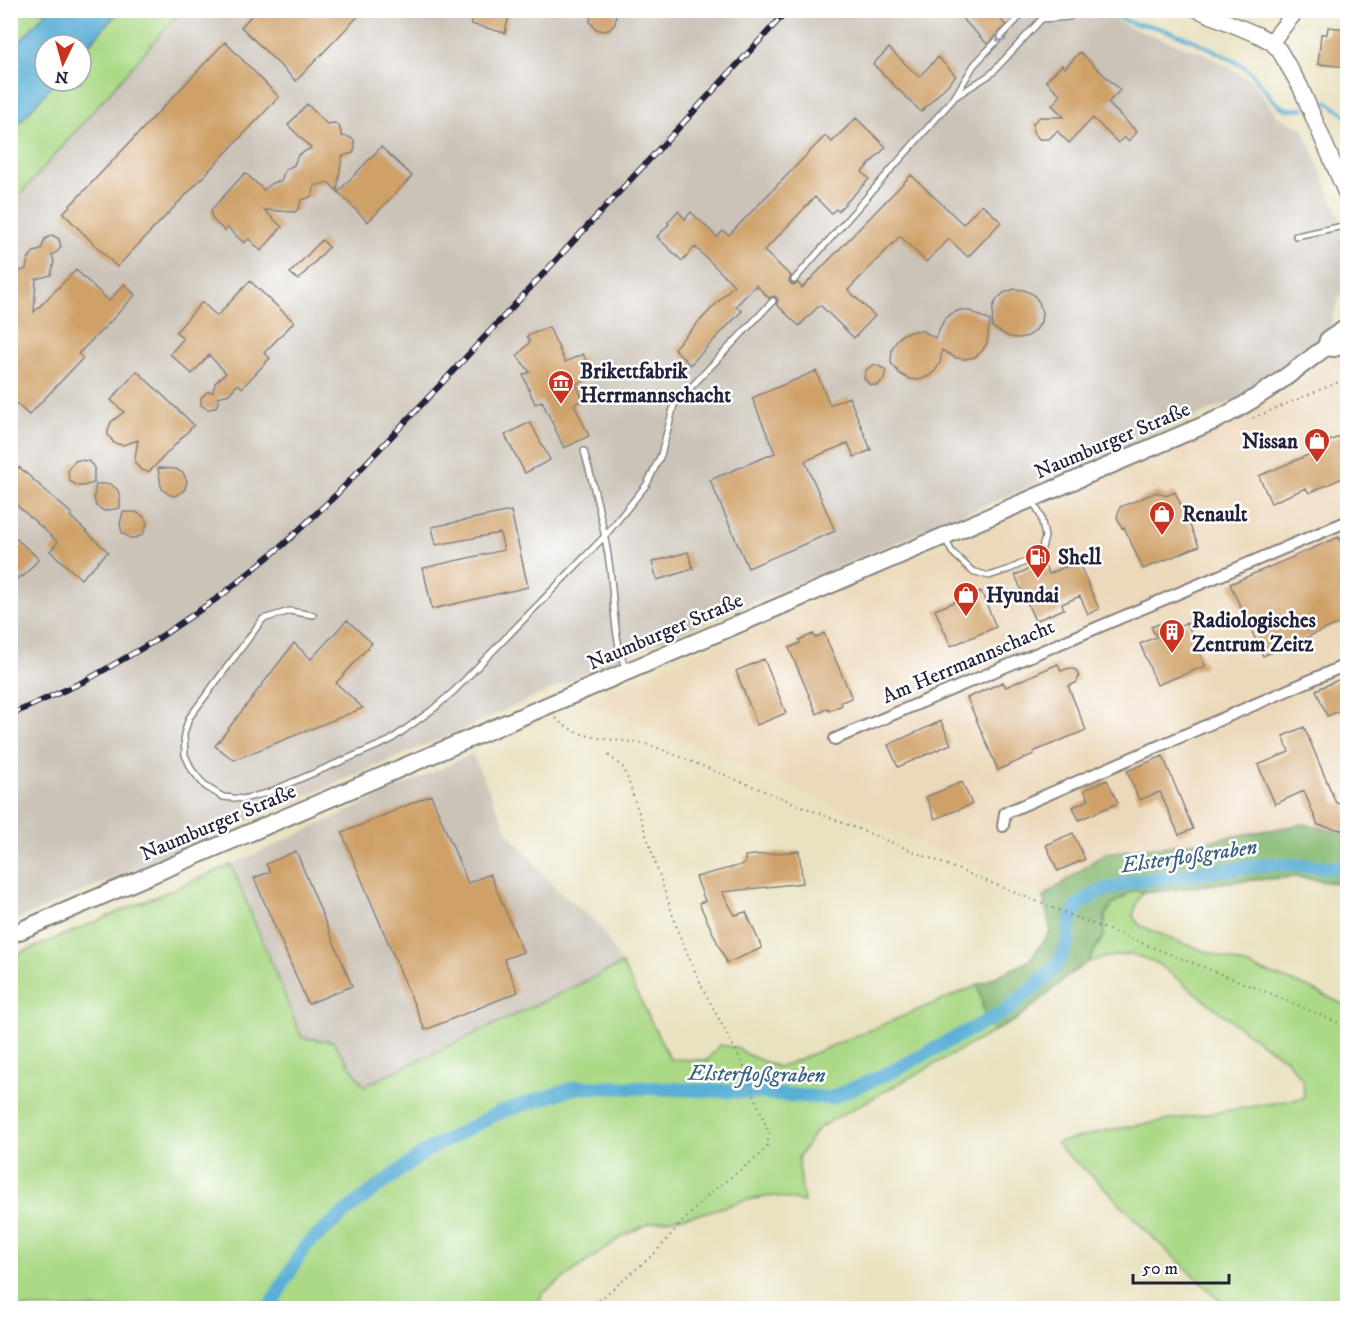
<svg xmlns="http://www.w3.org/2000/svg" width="1358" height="1319" viewBox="0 0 1358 1319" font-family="'IM FELL DW Pica',serif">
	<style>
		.built { fill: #ecd8ba }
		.industrial { fill: #cbc3b8 }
		.green { fill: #abd986; stroke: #667e60; stroke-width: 1.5 }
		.forest { fill: #88b973; stroke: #556e57; stroke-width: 1.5 }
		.water { fill: #5aafd6; stroke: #3e6888; stroke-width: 1.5 }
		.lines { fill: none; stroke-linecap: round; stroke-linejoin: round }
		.stream { stroke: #5aafd6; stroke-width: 4 }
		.canal { stroke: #5aafd6; stroke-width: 14 }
		.building { fill: #cfa067 }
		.service-casing { stroke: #86827e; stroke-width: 8 }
		.minor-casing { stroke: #86827e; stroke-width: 14 }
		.secondary-casing { stroke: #86827e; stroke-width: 18 }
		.primary-casing { stroke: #86827e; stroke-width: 20 }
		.path { stroke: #86827e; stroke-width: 2; stroke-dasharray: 1.5 4.5; stroke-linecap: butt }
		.service { stroke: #fff; stroke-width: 5 }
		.minor { stroke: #fff; stroke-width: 10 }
		.secondary { stroke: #fff; stroke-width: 15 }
		.primary { stroke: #fff; stroke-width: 16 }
		.rail-casing { stroke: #22223b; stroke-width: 6 }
		.rail { stroke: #fff; stroke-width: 4; stroke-dasharray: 11; stroke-linecap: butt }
		.oneway { stroke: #9c9ca7 }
		.labels { text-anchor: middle; stroke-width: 5; stroke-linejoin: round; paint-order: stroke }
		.poi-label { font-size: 21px; font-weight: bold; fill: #22223b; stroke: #fff; text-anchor: start }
		.street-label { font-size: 21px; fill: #22223b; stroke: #fff }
		.water-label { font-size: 22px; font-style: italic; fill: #3b6181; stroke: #fff }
	</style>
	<rect width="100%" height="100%" fill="#fff"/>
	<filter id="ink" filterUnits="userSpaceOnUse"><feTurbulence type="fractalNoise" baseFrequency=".0167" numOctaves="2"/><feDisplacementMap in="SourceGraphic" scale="12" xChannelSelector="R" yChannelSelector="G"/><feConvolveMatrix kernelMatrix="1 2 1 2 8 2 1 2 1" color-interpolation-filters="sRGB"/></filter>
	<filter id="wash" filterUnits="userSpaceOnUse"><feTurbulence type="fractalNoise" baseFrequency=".008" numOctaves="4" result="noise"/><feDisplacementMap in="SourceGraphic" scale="24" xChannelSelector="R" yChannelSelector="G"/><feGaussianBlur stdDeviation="1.35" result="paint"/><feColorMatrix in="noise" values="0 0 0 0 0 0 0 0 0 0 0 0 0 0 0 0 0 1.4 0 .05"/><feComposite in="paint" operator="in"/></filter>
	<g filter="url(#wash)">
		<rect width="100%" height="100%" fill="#e9e2c0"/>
		<path class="built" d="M1339,353L1347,369V834L1304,824L1201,842L1105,853L1043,897L698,747L584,701L750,631L874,574L992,523L1186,443L1249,413L1301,383L1324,362Z"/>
		<path class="industrial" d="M181,11H1095L1137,30L1205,54L1253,82L1278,117L1303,128L1340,218L1347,254V285L1343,289L1332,318L1330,330L1280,372L1246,396L662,640L470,726L11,922V205Z
			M472,754L508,832L554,887L600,926L622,964L364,1086L333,1041L302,1039L231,865Z"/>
		<path class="green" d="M11,10L48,11L11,51L10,11Z
			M119,11H181L11,205V132L56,81H81V53Z
			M231,865L302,1038L333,1041L364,1086L622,964L670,1059L707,1060L720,1045L739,1048L746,1054L778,1067L800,1059L978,985L986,1021L993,1032L818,1128L798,1158L804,1202L774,1196L746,1200L700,1214L650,1223L623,1236L542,1294L538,1308H11V957Z
			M1132,891L1143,892L1137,902L1133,916L1139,925L1174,940L1305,986L1347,1006V1308H1228L1148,1233L1101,1184L1062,1150L1056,1143L1109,1130L1304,1098L1303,1080L1286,1059L1256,1040L1157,963L1131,954L1107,957L1088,962L1104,935L1105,915L1112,905Z"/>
		<path class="forest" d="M1304,824L1347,834V884L1327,882L1295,877L1229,882L1153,892L1132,891L1112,905L1105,915L1104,935L1088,962L1070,974L1036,1004L1014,1021L993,1032L986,1021L978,985L1029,961L1051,931L1043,897L1105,853L1201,842Z"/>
		<path class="water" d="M48,10L119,11L81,53V45H45V81H56L11,132V51Z"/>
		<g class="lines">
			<path class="stream" d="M810,10L814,14
				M1114,15C1120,18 1127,22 1135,24C1139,25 1144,24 1148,25C1179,33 1214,49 1241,65C1266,79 1270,118 1304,108
				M1311,106L1328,102L1348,117"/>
			<path class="canal" d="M269,1308L304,1247L355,1204L426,1151L500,1112L577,1087L647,1088L746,1092L831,1098L893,1071L1007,1010L1048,975L1058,963L1067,944L1070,924L1077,906L1098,892L1131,882L1270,864L1348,868"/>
		</g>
		<g id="blocks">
			<path class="building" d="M256,10H364L296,81L241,27Z
				M474,10H510L505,33L471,24Z
				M591,10H615L616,16L615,24L609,30L604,31L596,29L590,22Z
				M954,10H991L1006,25L987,44Z
				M1328,27L1347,29V67L1318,64L1321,34H1327Z
				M225,42L279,97L117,267L63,213Z
				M889,48L919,77L938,57L956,76L921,112L873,64Z
				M1080,52L1120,90L1108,103L1137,132L1128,141L1124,137L1118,143L1093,118L1069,143L1057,131L1049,139H1039L1033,132V123L1040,117H1064L1052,105L1061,95L1046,81L1062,65L1065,68Z
				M307,104L327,124L335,123L339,126L342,136L349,137L354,140L355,148L353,153L342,156L337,191L328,182L314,186L313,195L308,198L301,200L299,208L295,212L264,210L282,227L261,251L249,239L244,243L227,227L225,231L212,219L211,210L245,173L264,190L272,183L281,181L285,170L294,165L298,155L311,148L288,125Z
				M856,118L886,147L862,172L869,179L838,211L836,209L831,213L815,197L764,251L791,276L789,281L791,284L795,285L798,283L802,288L911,175L963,224L982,204L1001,222L968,257L949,239L926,262L900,236L848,290L875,316L854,338L820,305L799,326L776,304L778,302L777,298L774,296L769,298L756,285L736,306L742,311L690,365L674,348L734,285L695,247L682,261L657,237L669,224L668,222L678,211L685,219L691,212L717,237L723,231L729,235L825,136L832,142Z
				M381,147L412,176L368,222L338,192Z
				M52,235L59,239L61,247L58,251L52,255L54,262L51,275L36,279L34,312L76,270L109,301L124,284L135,295L110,322L78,354L83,358L29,415L10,398V279L16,273L26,269L28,259L31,255L34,252L41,250L45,239Z
				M322,240L329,247L298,280L290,273Z
				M250,281L294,322L264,353L270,358L242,388L238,384L229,394L218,397V403L215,408L207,409L201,405V398L207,392H213L215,383L226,373L209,355L192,374L170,354L183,339L176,332L202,302L217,316Z
				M1014,289L1024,290L1033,294L1039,302L1042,312L1041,322L1036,330L1028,336L1019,338L1009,337L992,327L993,307L997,299L1004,293Z
				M960,310L970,311L990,321L987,343L982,351L975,357L965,359L956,358L942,350L940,363L935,371L927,377L918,380L909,379L900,374L891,363L892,349L897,340L903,334L913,331H923L935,338L944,320L951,314Z
				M549,327L565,362L583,354L594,377L576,384L583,400L574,404L589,436L564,448L542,401L535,404L523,375L530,372L517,356L530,342L527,336Z
				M873,365H877L886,370L884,379L878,385H870L864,378L866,370Z
				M137,371L194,425L149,472L141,470L135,463V458L138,440L123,445L118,444L114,443L108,435V431L111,422L124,412L111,400Z
				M816,371L830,405L849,397L871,450L854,457L848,443L805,461L835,531L748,568L710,480L775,453L752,398Z
				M530,422L550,460L525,473L505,435Z
				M1341,436L1347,451V476L1309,493L1306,488L1271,503L1259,476L1315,452L1313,448Z
				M79,460L88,461L94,467V483L83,486H78L70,481L68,472L69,468L75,461Z
				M19,467L72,514L70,516L108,552L81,579L50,551L58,542L10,499V477Z
				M158,468L176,469L183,473L187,481L185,489L182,492L175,496L170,495L163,490L161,486Z
				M96,484H110L117,489L120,496V508L104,511L96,506L94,497Z
				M1157,492L1166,496L1175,492L1199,546L1143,569L1124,527L1122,528L1117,517L1120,507Z
				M511,511L528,587L432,609L423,568L504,550L500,533L436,545L432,527Z
				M123,512H136L143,516L147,523L146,528L142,535L135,538H130L122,533L120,524Z
				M10,533L39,559L23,577L21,575L10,586Z
				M1339,537L1344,550L1347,548V620L1263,656L1230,584Z
				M688,552L693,569L657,580L652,562Z
				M1078,561L1099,609L1088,614L1080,596L1062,604L1064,609L1035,621L1015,575L1044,563L1049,574Z
				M981,591L996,627L951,646L935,610Z
				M347,620L372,643L336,683L363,708L234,760L215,746L294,643L311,659Z
				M1167,621L1171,630L1187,623L1205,666L1157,685L1140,644L1156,637L1151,627Z
				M824,633L852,698L841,702L842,705L829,711L828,708L817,714L789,648L800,643L799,640L813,634L815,638Z
				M764,659L786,713L757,725L736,671Z
				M1058,664L1061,671L1069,668L1076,670L1079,677L1076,683L1068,686L1086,730L1033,752L1034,754L998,770L967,698L1003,682L1006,687Z
				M1347,676V701L1342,704L1344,709L1327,716L1316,690Z
				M941,721L951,744L898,767L888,745Z
				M1304,727L1336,803L1347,805V831L1318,825L1304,791L1275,804L1258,765L1289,752L1283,736Z
				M1163,756L1193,829L1179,835L1160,792L1139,800L1127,771Z
				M1107,780L1118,803L1079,820L1073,807L1089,800L1084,790Z
				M962,782L972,804L935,819L926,797Z
				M431,795L468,883L490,874L523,952L504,959L518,992L425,1030L342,833Z
				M1073,833L1085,859L1058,871L1046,845Z
				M296,851L352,986L308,1004L254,878L270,872L266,864Z
				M799,851L803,883L722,892L735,915L746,912L762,948L727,963L699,903L705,901L696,877L745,864V856Z"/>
		</g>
	</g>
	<g filter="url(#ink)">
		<use href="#blocks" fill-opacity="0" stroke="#86827e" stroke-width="1.5"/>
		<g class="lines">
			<defs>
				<path id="service" d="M1041,19L1069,17L1080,10
					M955,97L991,74L1050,10
					M1296,236L1348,225
					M794,280L954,98L974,65L1026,10
					M584,451C595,490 605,529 610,569C614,601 614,641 626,670
					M945,538L952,552L972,571L989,576L1010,569L1040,555L1045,537L1041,517L1033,500
					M313,615L290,611L263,619L189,718L184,734L185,755L192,770L205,786L223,797L243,799L267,793L389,741L432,710L454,691L605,536L647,484L661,455L674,405L773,301"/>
				<path id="minor" d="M835,739L1348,521
					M1003,826L1005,813L1348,664"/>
				<path id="secondary" d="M1198,10L1258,35L1271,42L1279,50L1300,86L1348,198
					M1271,42L1297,10"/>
				<path id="primary" d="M1326,347L1334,348L1348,344
					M10,935L1216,420C1256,401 1290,374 1326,347L1328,340L1348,327"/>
			</defs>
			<use href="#service" class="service-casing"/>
			<use href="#minor" class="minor-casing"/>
			<use href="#secondary" class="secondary-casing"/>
			<use href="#primary" class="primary-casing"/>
			<path class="path" d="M1341,315L1343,304L1348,298
				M1253,418L1348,378
				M556,718C575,740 614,739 640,743C648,744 655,747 663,750L1068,914L1274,995L1348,1027
				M590,1308L654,1254L684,1220L710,1193L760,1155L767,1146L769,1134L742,1062L703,989L680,937L624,768L607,754"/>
			<use href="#service" class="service"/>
			<use href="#minor" class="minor"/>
			<use href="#secondary" class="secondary"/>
			<use href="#primary" class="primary"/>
			<defs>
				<path id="rail" d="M10,715L85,681L153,642L222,595L284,544L336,495L442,383L788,10"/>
			</defs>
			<use href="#rail" class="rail-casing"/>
			<use href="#rail" class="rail"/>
		</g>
		<defs><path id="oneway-chevron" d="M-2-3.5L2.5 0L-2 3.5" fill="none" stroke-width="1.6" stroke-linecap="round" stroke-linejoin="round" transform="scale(1.5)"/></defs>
		<use class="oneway" href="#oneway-chevron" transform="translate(1000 38) rotate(134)"/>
	</g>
	<defs>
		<symbol id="museum-pin" viewBox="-11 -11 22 30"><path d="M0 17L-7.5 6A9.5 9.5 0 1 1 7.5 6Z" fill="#c8321e" stroke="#fff"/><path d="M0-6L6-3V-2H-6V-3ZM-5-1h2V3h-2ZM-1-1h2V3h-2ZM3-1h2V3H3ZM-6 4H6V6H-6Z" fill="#fff"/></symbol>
		<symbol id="shop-pin" viewBox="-11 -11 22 30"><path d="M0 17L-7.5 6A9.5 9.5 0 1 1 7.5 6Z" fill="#c8321e" stroke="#fff"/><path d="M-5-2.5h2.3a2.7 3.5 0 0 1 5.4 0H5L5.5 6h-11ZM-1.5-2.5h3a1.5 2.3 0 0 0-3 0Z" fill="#fff"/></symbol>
		<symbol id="fuel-pin" viewBox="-11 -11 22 30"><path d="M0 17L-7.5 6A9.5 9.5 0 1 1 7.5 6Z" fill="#c8321e" stroke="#fff"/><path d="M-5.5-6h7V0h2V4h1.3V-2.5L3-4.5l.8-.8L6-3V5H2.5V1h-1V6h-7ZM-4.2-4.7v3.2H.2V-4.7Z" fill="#fff"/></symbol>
		<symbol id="building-pin" viewBox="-11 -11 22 30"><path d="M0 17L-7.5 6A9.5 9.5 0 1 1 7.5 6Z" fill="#c8321e" stroke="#fff"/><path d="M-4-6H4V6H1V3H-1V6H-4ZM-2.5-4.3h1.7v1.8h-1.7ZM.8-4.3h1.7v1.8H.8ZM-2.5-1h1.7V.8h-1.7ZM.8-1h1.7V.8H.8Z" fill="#fff"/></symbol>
	</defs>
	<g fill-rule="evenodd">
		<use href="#museum-pin" x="546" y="368" width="30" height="40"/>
		<use href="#shop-pin" x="1302" y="426" width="30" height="40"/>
		<use href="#shop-pin" x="1147" y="499" width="30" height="40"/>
		<use href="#fuel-pin" x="1023" y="542" width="30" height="40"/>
		<use href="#shop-pin" x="951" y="580" width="30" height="40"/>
		<use href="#building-pin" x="1157" y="617" width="30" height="40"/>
	</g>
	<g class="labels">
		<g class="poi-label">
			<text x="580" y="378">Brikettfabrik<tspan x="580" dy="24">Herrmannschacht</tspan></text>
			<text x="1298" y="448" text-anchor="end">Nissan</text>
			<text x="1182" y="521">Renault</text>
			<text x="1058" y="564">Shell</text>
			<text x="986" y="602">Hyundai</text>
			<text x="1192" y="627">Radiologisches<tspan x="1192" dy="24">Zentrum Zeitz</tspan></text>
		</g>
		<g class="street-label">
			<text transform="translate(1112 440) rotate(-23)" y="7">Naumburger Straße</text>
			<text transform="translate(665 631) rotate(-23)" y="7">Naumburger Straße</text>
			<text transform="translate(968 661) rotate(-23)" y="7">Am Herrmannschacht</text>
			<text transform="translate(218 822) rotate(-23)" y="7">Naumburger Straße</text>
		</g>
		<g class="water-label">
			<text transform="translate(1189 855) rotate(-8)" y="8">Elsterfloßgraben</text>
			<text transform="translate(757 1073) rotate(1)" y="8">Elsterfloßgraben</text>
		</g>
	</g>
	<rect width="1358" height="1319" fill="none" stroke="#fff" stroke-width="36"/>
	<g transform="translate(63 63) rotate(185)"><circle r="28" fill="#ffffff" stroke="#a7a7b1" stroke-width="1.5"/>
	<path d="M0-4.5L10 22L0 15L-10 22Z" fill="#c8321e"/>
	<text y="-9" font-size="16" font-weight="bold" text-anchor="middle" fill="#22223b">N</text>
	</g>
	<path d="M1133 1274v9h96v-9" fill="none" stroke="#22223b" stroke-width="3"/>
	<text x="1142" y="1274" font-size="18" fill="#22223b" stroke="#ffffff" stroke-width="4.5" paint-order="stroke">50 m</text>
</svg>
